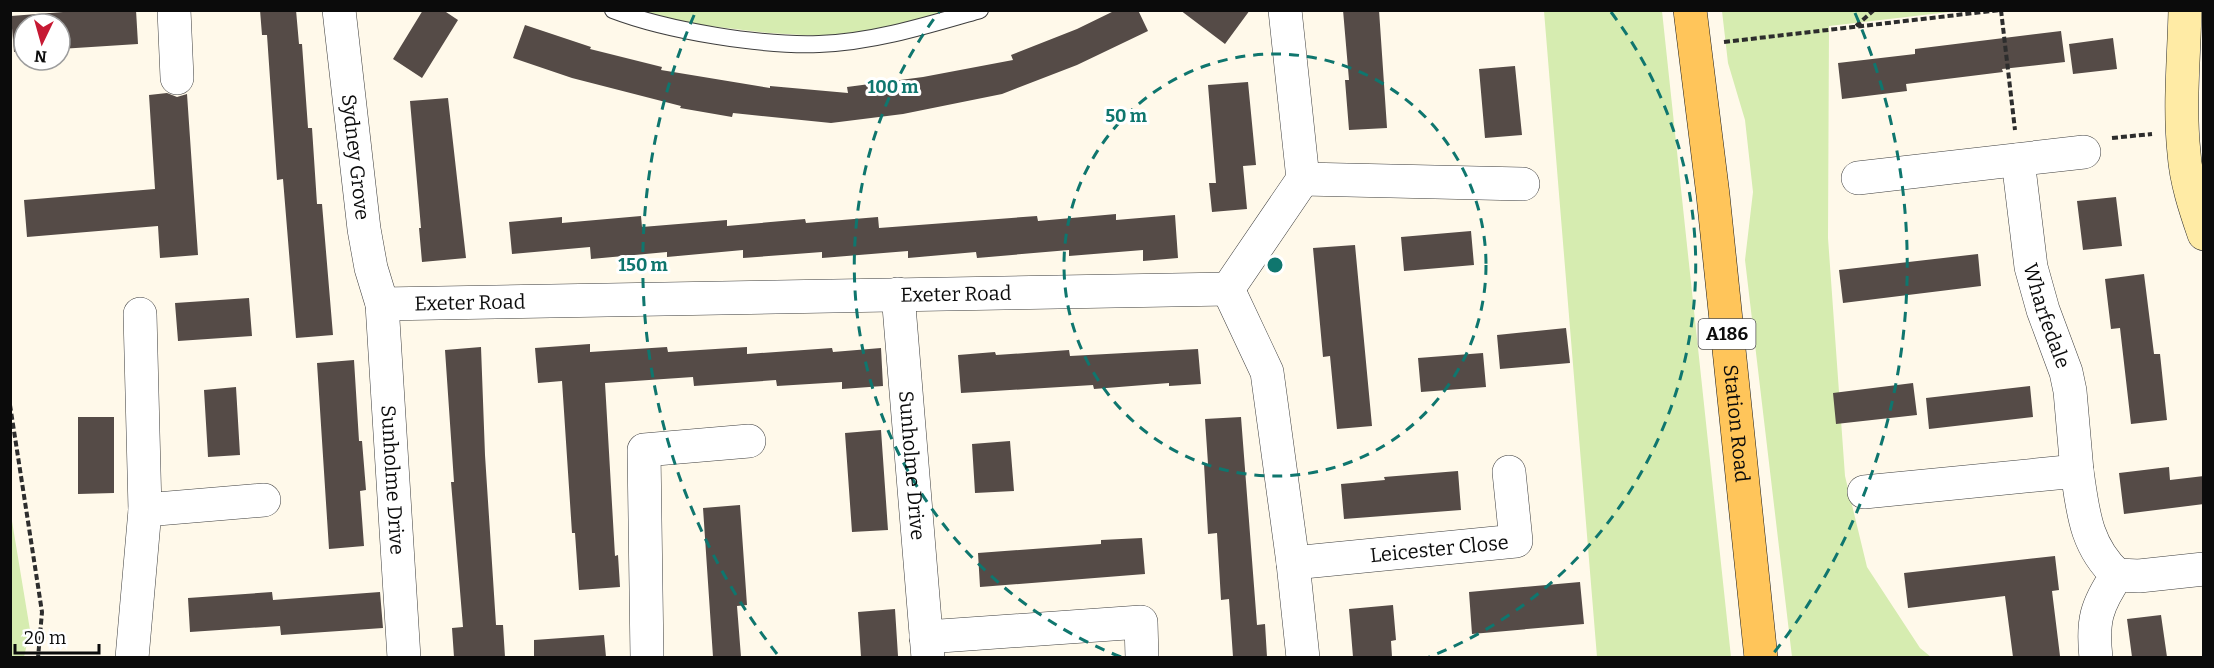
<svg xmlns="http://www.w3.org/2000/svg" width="2214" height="668" viewBox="0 0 2214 668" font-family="Bitter,serif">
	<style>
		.green { fill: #d6ecb0 }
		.building { fill: #554b47 }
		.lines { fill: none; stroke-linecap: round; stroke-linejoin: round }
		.lane-casing { stroke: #3e3e3e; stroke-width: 18 }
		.street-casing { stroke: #3e3e3e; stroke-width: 34 }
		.secondary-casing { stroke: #2d2d2d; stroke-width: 34 }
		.primary-casing { stroke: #1c1c1c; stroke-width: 34 }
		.path { stroke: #2d2d2d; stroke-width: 4; stroke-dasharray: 6 3; stroke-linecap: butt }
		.lane { stroke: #fff; stroke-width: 16 }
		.street { stroke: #fff; stroke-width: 33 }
		.secondary { stroke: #ffeba5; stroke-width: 33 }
		.primary { stroke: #ffc55a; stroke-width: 33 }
		.ring { fill: none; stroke: #0f766e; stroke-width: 3; stroke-dasharray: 10 8 }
		.labels { text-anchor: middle; stroke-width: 6; stroke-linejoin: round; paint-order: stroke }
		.shield { fill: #fff; stroke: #545454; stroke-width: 1.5 }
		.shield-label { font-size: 18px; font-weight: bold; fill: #0b0b0b }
		.street-label { font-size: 20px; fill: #0b0b0b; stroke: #fff }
		.centre { fill: #0f766e; stroke: #fff; stroke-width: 3 }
		.ring-label { font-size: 18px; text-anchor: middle; font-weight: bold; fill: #0f766e; stroke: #fff; stroke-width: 6; stroke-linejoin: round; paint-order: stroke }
	</style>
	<rect width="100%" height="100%" fill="#fff9ea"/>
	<path class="green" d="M629,11H956L868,31L820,36L769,33L701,25Z
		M1544,11H1662L1731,657H1597Z
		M1722,11H1958L1829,26L1828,238L1845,476L1867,567L1920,648L1931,657H1792L1745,260L1753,192L1745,120L1728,63Z
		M10,509L30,630L24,657H11Z"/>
	<path class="building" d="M89,10H136L138,44L60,49V24H24V52H14L11,16Z
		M260,10H296L299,44H302L308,128H312L317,204H322L333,335L296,338L283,179L277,180L267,35H262Z
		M423,10H443L458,20L422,78L393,59Z
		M1116,10H1138L1148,31L1077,65L1002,94L903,114L831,123L733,113L732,117L680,108L681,106L572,78L513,58L525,25L591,47L590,49L662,67L661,70L770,88V86L848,93L847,87L923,77L1013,60L1011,55L1077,29Z
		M1180,10H1250L1225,44Z
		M1343,10H1379L1387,128L1349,130L1345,80H1349Z
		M2061,31L2065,62L2002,69L2003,72L1906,84L1907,91L1842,99L1838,63L1915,54V49Z
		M2113,38L2117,69L2073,74L2069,44Z
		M1515,66L1522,135L1485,138L1479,69Z
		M1248,82L1256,165L1243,166L1247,209L1212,212L1209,183H1216L1208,85Z
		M167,93L177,97L187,94L198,255L160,258L158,226L27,237L24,200L155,189L149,95Z
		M448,98L466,258L422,262L419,228H421L410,101Z
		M2116,197L2122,246L2083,250L2077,201Z
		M1116,214V220L1175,215L1178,258L1143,261V250L1069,256V250L977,258L976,252L908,258V251L822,258V252L743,258V250L667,257V252L591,259L590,247L512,254L509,222L562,217V223L641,216L642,227L727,220V226L805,219L806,223L878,217L879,228L1037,216L1038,221Z
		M1471,231L1474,265L1404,271L1401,237Z
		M1355,245L1372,426L1337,429L1330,356L1323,357L1313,248Z
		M1978,254L1981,286L1843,303L1839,270Z
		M2144,274L2154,354H2160L2167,420L2131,424L2120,328L2111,329L2105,279Z
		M249,298L252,336L178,341L175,303Z
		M1566,328L1570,363L1500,369L1497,335Z
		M590,344V352L667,347L668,352L747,347V354L832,348L833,352L881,348L883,386L842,389V382L777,386L776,380L694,386L693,377L605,383L615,556L618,555L620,587L579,590L575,533H572L562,381L538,383L535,348Z
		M481,347L485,455L496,625H503L505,657H454L452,628L463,627L451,482H454L445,350Z
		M1198,349L1201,384L1169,386V383L1094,389L1093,385L961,393L958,355L995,352L996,355L1069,350L1070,356Z
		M1483,353L1486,387L1421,392L1418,358Z
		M354,360L359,441H362L366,490L360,491L364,546L329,549L317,363Z
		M1913,383L1917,415L1836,424L1833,393Z
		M2030,386L2033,417L1929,429L1926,398Z
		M236,387L240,455L208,457L204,390Z
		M78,417H114V493L78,494Z
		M1241,417L1257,625L1265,624L1267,657H1233L1229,599L1221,600L1217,533L1208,534L1204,464H1208L1205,419Z
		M881,430L888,530L852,532L845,433Z
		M1010,441L1014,491L975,493L972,444Z
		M2169,467L2170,480L2204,476V504L2124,514L2119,473Z
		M1458,471L1461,510L1344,519L1341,484L1385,480L1384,477Z
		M740,505L747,605L737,606L741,657H713L703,508Z
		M1142,538L1145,574L980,587L978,553L1101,544V540Z
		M2055,556L2059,590L2052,591L2060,656L2013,657L2005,596L1908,608L1904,573Z
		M1580,582L1584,624L1472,634L1469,592Z
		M272,592L273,600L380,592L383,628L281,635L280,626L190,632L188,598Z
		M1393,605L1396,640L1391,641L1392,657H1353L1349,609Z
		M895,609L898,656L861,657L858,612Z
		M2161,615L2167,657H2132L2127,619Z
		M604,635L606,657H534V640Z"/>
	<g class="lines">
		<defs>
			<path id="lane" d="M613,10C668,31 761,46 819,44C874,42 928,25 980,10"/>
			<g id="street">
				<path d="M174,10L177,78"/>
				<path id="s1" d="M339,10L364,229L371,268L382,304L404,658"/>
				<path id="s2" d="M2018,160L2031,267L2043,310L2066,372L2070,391L2077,471"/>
				<path d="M1858,178L2084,152"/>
				<path d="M1303,179L1523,184"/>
				<path d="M1228,289L1267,372L1293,563L1303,658"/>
				<path id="s3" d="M898,294L928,658"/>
				<path id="s4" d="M382,304L1228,289L1303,179L1285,10"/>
				<path d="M1864,492L2077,471C2083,511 2085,545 2117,575C2096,606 2092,621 2096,658"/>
				<path d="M145,510L264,500"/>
				<path id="s5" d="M1293,563L1516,541L1509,472"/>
				<path d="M2117,575L2139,576L2204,569"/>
				<path d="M926,637L1141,622L1142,658"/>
				<path d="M132,658L145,510L140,314"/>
				<path d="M647,658L644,450L749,441"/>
			</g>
			<path id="secondary" d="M2185,10C2184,58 2179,106 2184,153C2186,181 2195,208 2204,234"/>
			<g id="primary">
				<path id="s6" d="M1690,10L1713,195L1761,658"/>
			</g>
		</defs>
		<use href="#lane" class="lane-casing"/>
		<use href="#street" class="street-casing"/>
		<use href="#secondary" class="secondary-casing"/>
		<use href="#primary" class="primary-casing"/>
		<path class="path" d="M2001,10L2015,130
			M1856,26L1874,10
			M1724,42L2000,10
			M2112,138L2152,134
			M10,405L42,612L38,658"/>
		<use href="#lane" class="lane"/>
		<use href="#street" class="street"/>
		<use href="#secondary" class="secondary"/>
		<use href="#primary" class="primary"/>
	</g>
	<g class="ring">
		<circle cx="1275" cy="265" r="211"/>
		<path d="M1121 657A421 421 0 0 1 939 12M1611 12A421 421 0 0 1 1429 657"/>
		<path d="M777 654A632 632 0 0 1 695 13M1855 13A632 632 0 0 1 1773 654"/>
	</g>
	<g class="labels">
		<rect class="shield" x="1698.5" y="319" width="57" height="30" rx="4.5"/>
		<g class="shield-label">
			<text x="1727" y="340">A186</text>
		</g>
		<g class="street-label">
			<text dy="7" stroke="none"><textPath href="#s1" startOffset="148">Sydney Grove</textPath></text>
			<text dy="7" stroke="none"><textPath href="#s4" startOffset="574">Exeter Road</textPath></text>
			<text dy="7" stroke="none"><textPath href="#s4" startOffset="88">Exeter Road</textPath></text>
			<text dy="7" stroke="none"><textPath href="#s2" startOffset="159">Wharfedale</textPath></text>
			<text dy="7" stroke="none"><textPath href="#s6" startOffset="416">Station Road</textPath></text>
			<text dy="7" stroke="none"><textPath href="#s3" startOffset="172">Sunholme Drive</textPath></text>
			<text dy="7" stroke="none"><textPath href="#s1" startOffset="474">Sunholme Drive</textPath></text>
			<text dy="7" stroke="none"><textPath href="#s5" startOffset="147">Leicester Close</textPath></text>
		</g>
	</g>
	<circle cx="1275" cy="265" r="9" class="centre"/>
	<g class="ring-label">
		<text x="893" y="93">100 m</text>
		<text x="1126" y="122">50 m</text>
		<text x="643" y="271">150 m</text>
	</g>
	<rect width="2214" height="668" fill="none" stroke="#0b0b0b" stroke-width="24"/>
	<g transform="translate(42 42) rotate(185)"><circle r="28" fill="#ffffff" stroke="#9d9d9d" stroke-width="1.5"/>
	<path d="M0-4.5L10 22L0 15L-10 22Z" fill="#c61933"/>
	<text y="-9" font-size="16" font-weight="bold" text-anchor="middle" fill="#0b0b0b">N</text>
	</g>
	<path d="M15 644v9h84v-9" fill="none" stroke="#0b0b0b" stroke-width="3"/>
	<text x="24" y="644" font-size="18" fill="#0b0b0b" stroke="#ffffff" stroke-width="4.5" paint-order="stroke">20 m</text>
</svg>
